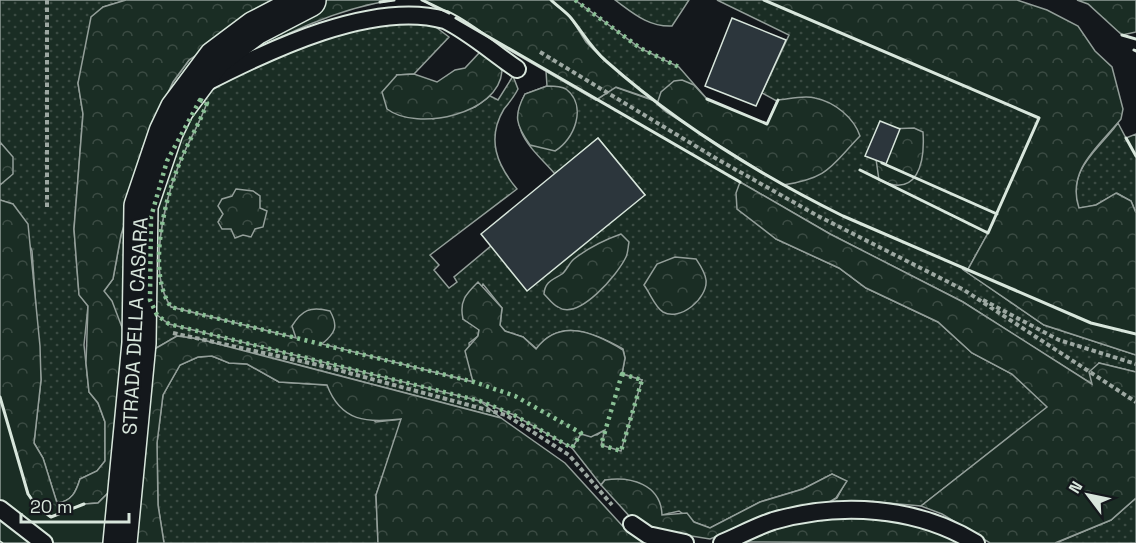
<svg xmlns="http://www.w3.org/2000/svg" width="1136" height="543" viewBox="0 0 1136 543" font-family="'Space Grotesk',sans-serif">
	<style>
		.grass { fill: url(#grass-dots); stroke: #939e99; stroke-width: 1.5 }
		.forest { fill: url(#forest-crowns); stroke: #939e99; stroke-width: 1.5 }
		.park { fill: #1a2d24; stroke: #939e99; stroke-width: 1.5 }
		.building { fill: #2c363c; stroke: #d8e6dc; stroke-width: 1.5 }
		.lines { fill: none; stroke-linecap: round; stroke-linejoin: round }
		.service-casing { stroke: #d8e6dc; stroke-width: 20 }
		.minor-casing { stroke: #d8e6dc; stroke-width: 36 }
		.path { stroke: #9da8a2; stroke-width: 4; stroke-dasharray: 4.5 3; stroke-linecap: butt }
		.service { stroke: #14181c; stroke-width: 16 }
		.minor { stroke: #14181c; stroke-width: 33 }
		.hedge { stroke: #8ac095; stroke-width: 4.5; stroke-dasharray: 3 4.5; stroke-linecap: butt }
		.fence { stroke: #d8e6dc; stroke-width: 1.5; stroke-dasharray: 8 3; stroke-linecap: butt }
		.wall { stroke: #d8e6dc; stroke-width: 3 }
		.labels { text-anchor: middle; stroke-width: 4.5; stroke-linejoin: round; paint-order: stroke }
		.street-label { font-size: 20px; fill: #d8e6dc; stroke: #14181c }
	</style>
	<defs>
		<pattern id="grass-dots" width="8" height="8" patternUnits="userSpaceOnUse" patternTransform="scale(1.5)"><rect width="8" height="8" fill="#1a2d24"/><path d="M2 2h.1M6 6h.1" fill="none" stroke="#3b4b43" stroke-width="1.8" stroke-linecap="round"/></pattern>
		<pattern id="forest-crowns" width="20" height="18" patternUnits="userSpaceOnUse" patternTransform="scale(1.5)"><rect width="20" height="18" fill="#1a2d24"/><path d="M2 6a3 3 0 1 1 6 0M12 15a3 3 0 1 1 6 0" fill="none" stroke="#3b4b43"/></pattern>
	</defs>
	<rect width="100%" height="100%" fill="#14181c"/>
	<path class="grass" d="M0,0H126L103,7L78,83L83,114L74,229L79,294L88,306L84,345L89,392L98,403L105,422V461L97,471L80,479C76,492 72,501 57,503L43,458L34,443L41,380L32,251L13,204L0,200Z
		M551,0H575L640,48L679,67L707,99L767,124L777,101L762,93L789,35L717,0H764L1039,118L988,233L967,271L964,270L1044,325L1136,355V372L1099,363L1093,385L963,302L830,234L740,182L776,239L839,268L866,288L938,322L972,353L1012,374L1048,407L921,506L866,501L826,504L837,498L846,481L832,474L803,489L760,502L710,528L694,522L679,511L662,515L605,480L601,485L572,448L581,433L597,435L605,429L642,380L622,374L625,358L623,349C595,333 559,317 537,349L523,337L505,331L500,326L502,308L483,284L463,319L479,329L478,336L469,343L474,382L171,307C147,273 164,203 178,167C186,145 199,126 206,104L200,100L222,81L346,25L425,19L449,37L414,74L397,75L433,119L475,107L490,96L498,100L513,76L518,89C514,97 509,103 504,109C486,139 497,165 517,189L430,255L439,265L434,270L449,288L457,282L454,277L491,246L645,195L598,138L555,174C532,148 506,130 525,94L547,86L546,71L596,100L615,87L652,100L603,59L586,42L571,18Z
		M615,0H689L672,26C648,27 633,13 615,0Z
		M237,28L198,65L127,367L104,291L113,279L121,235L138,182L142,149L173,82L189,60Z
		M1118,123L1126,138L1136,134V213L1131,201L1117,193L1096,205L1078,209C1068,167 1096,153 1118,123Z
		M150,300L157,315L480,401L501,418L199,339L177,336L146,354Z
		M212,356L229,363L247,364L279,382L327,385L376,422L402,419L376,495L378,543H164L158,505L157,443L163,395L180,365L198,357Z
		M1136,498V543H1056L1111,520Z"/>
	<path class="forest" d="M126,0H287L237,28L189,60L173,82L142,149L138,182L121,235L113,279L104,291L112,301L126,338L110,491L98,503L84,504L51,517L0,482V200L13,204L28,224L40,346L41,380L34,443L43,458L57,503C72,501 76,492 80,479L97,471L105,461V422L98,403L89,392L86,363L88,306L79,295L77,269L74,229L83,114L78,83L91,17L103,7Z
		M323,0H394C337,8 286,34 235,60Z
		M422,0H551L571,18L586,42L603,59L654,100L616,87L596,100Z
		M764,0H1017L1047,10L1078,26L1095,51L1112,67L1123,109L1121,119C1099,146 1066,170 1079,208L1096,205L1116,193L1131,201L1136,213V355L1044,325L962,269L967,271L988,233L1039,118Z
		M1077,0H1136V32L1122,35L1088,4Z
		M480,52L496,61L502,71C499,114 417,132 387,109L382,92L397,75L414,74L437,82L455,70L465,68Z
		M682,80L694,85L707,99L767,124L778,100C789,99 804,95 815,98C835,102 854,118 860,136C830,167 829,178 783,185L666,112L657,104L661,92L674,81Z
		M547,86C552,86 561,86 566,89C588,106 574,140 555,151L530,145C516,125 513,116 525,94Z
		M200,100L207,103C199,125 186,145 178,167C164,203 147,273 171,307L296,338L292,326C302,310 310,306 330,311C339,327 335,333 322,344L473,382L465,351L478,336L479,330L463,319C459,301 466,294 478,282L502,308L500,325L505,331L523,337L536,349C560,317 595,333 623,350L625,358L622,374L642,380L621,451L601,445L605,430L591,437L581,434L572,448L514,415L480,401L169,324L157,315L150,300L149,240L167,161Z
		M914,128L923,132C925,162 918,199 879,180L874,145L887,129Z
		M0,142L13,157V174L0,185Z
		M740,182L830,234L963,302L1092,384L1089,372L1099,363L1136,372V498L1111,520L1055,543H990L942,514L921,506L1047,407L1012,374L972,353L938,322L866,288L839,268L776,239L737,209L736,193Z
		M236,189L253,191L260,196V208L267,211L263,227L255,229L251,237L243,235L235,238L231,229H222L218,222L223,214L218,206L222,199L232,196Z
		M621,234L629,242C628,247 628,253 626,257C618,274 579,321 558,307C553,305 548,298 544,294C545,281 553,280 562,274C567,270 569,263 574,259C588,248 604,240 621,234Z
		M675,257L696,259C700,265 705,272 706,280C708,298 680,322 663,312C655,307 650,293 644,285L657,264Z
		M177,336L199,339L501,418L565,463L628,532L646,543H378L376,495L401,419C367,423 341,422 327,385L279,382L247,364L229,363L212,356L198,357L180,365L163,395L157,443L158,505L164,543H129L146,354Z
		M832,474L847,481L836,498L826,504L790,508L710,539L660,531L632,519L601,485L605,480C630,476 661,484 662,515L687,513L694,522L710,528L760,502L803,489Z
		M840,518C887,519 918,518 960,543L742,542L793,523Z"/>
	<path class="park" d="M0,397L28,493L37,507L50,517L84,504L98,503L110,491L109,543H0Z"/>
	<path class="building" d="M732,18L786,40L756,106L705,86Z
		M880,121L900,129L886,164L865,156Z
		M598,138L645,195L527,291L481,234Z"/>
	<g class="lines">
		<defs>
			<path id="service" d="M205,83C269,50 373,0 445,20C470,32 493,53 517,69
				M0,509L44,543
				M632,524L648,535L685,543
				M722,543C739,536 755,527 773,521C839,502 916,506 976,543"/>
			<path id="minor" d="M120,543L139,343L141,206L166,132L177,109L215,58L255,28L309,0"/>
		</defs>
		<use href="#service" class="service-casing"/>
		<use href="#minor" class="minor-casing"/>
		<path class="path" d="M47,0V209
			M540,52L717,159L818,216L964,290L1136,402
			M983,300L1059,340L1136,364
			M173,333L323,366L506,415L569,455L612,505"/>
		<use href="#service" class="service"/>
		<use href="#minor" class="minor"/>
		<path class="hedge" d="M575,0L640,48L679,67
			M200,100L207,103C199,125 186,145 178,167C164,203 147,273 171,307L474,382L515,396L581,433L572,448L514,415L480,401L169,324L157,315L150,300L151,217L167,161Z
			M622,374L642,380L621,451L601,445Z"/>
		<path class="fence" d="M0,541L3,543"/>
		<path class="wall" d="M422,0L449,13
			M551,0C557,6 566,12 571,18C583,33 591,48 606,61C676,123 758,174 843,216L1091,323L1136,334
			M764,0L1039,118L988,233L860,170
			M380,2L394,0
			M456,18L740,182
			M1122,35L1136,39
			M1134,50L1136,51
			M707,99L767,124L778,100
			M1126,138L1136,156
			M882,163L997,214
			M0,397L28,494L37,507L51,517L84,504"/>
	</g>
	<g class="labels">
		<g class="street-label">
			<text transform="translate(135 326) rotate(-87)" y="7">STRADA DELLA CASARA</text>
		</g>
	</g>
	<g transform="translate(1088 495) rotate(302)" stroke="#14181c" stroke-width="4.5" paint-order="stroke">
	<path d="M0-4.5L10 22L0 15L-10 22Z" fill="#d8e6dc"/>
	<text y="-9" font-size="16" font-weight="bold" text-anchor="middle" fill="#d8e6dc">N</text>
	</g>
	<path d="M21 513v9h108v-9" fill="none" stroke="#d8e6dc" stroke-width="3"/>
	<text x="30" y="513" font-size="18" fill="#d8e6dc" stroke="#14181c" stroke-width="4.5" paint-order="stroke">20 m</text>
</svg>
